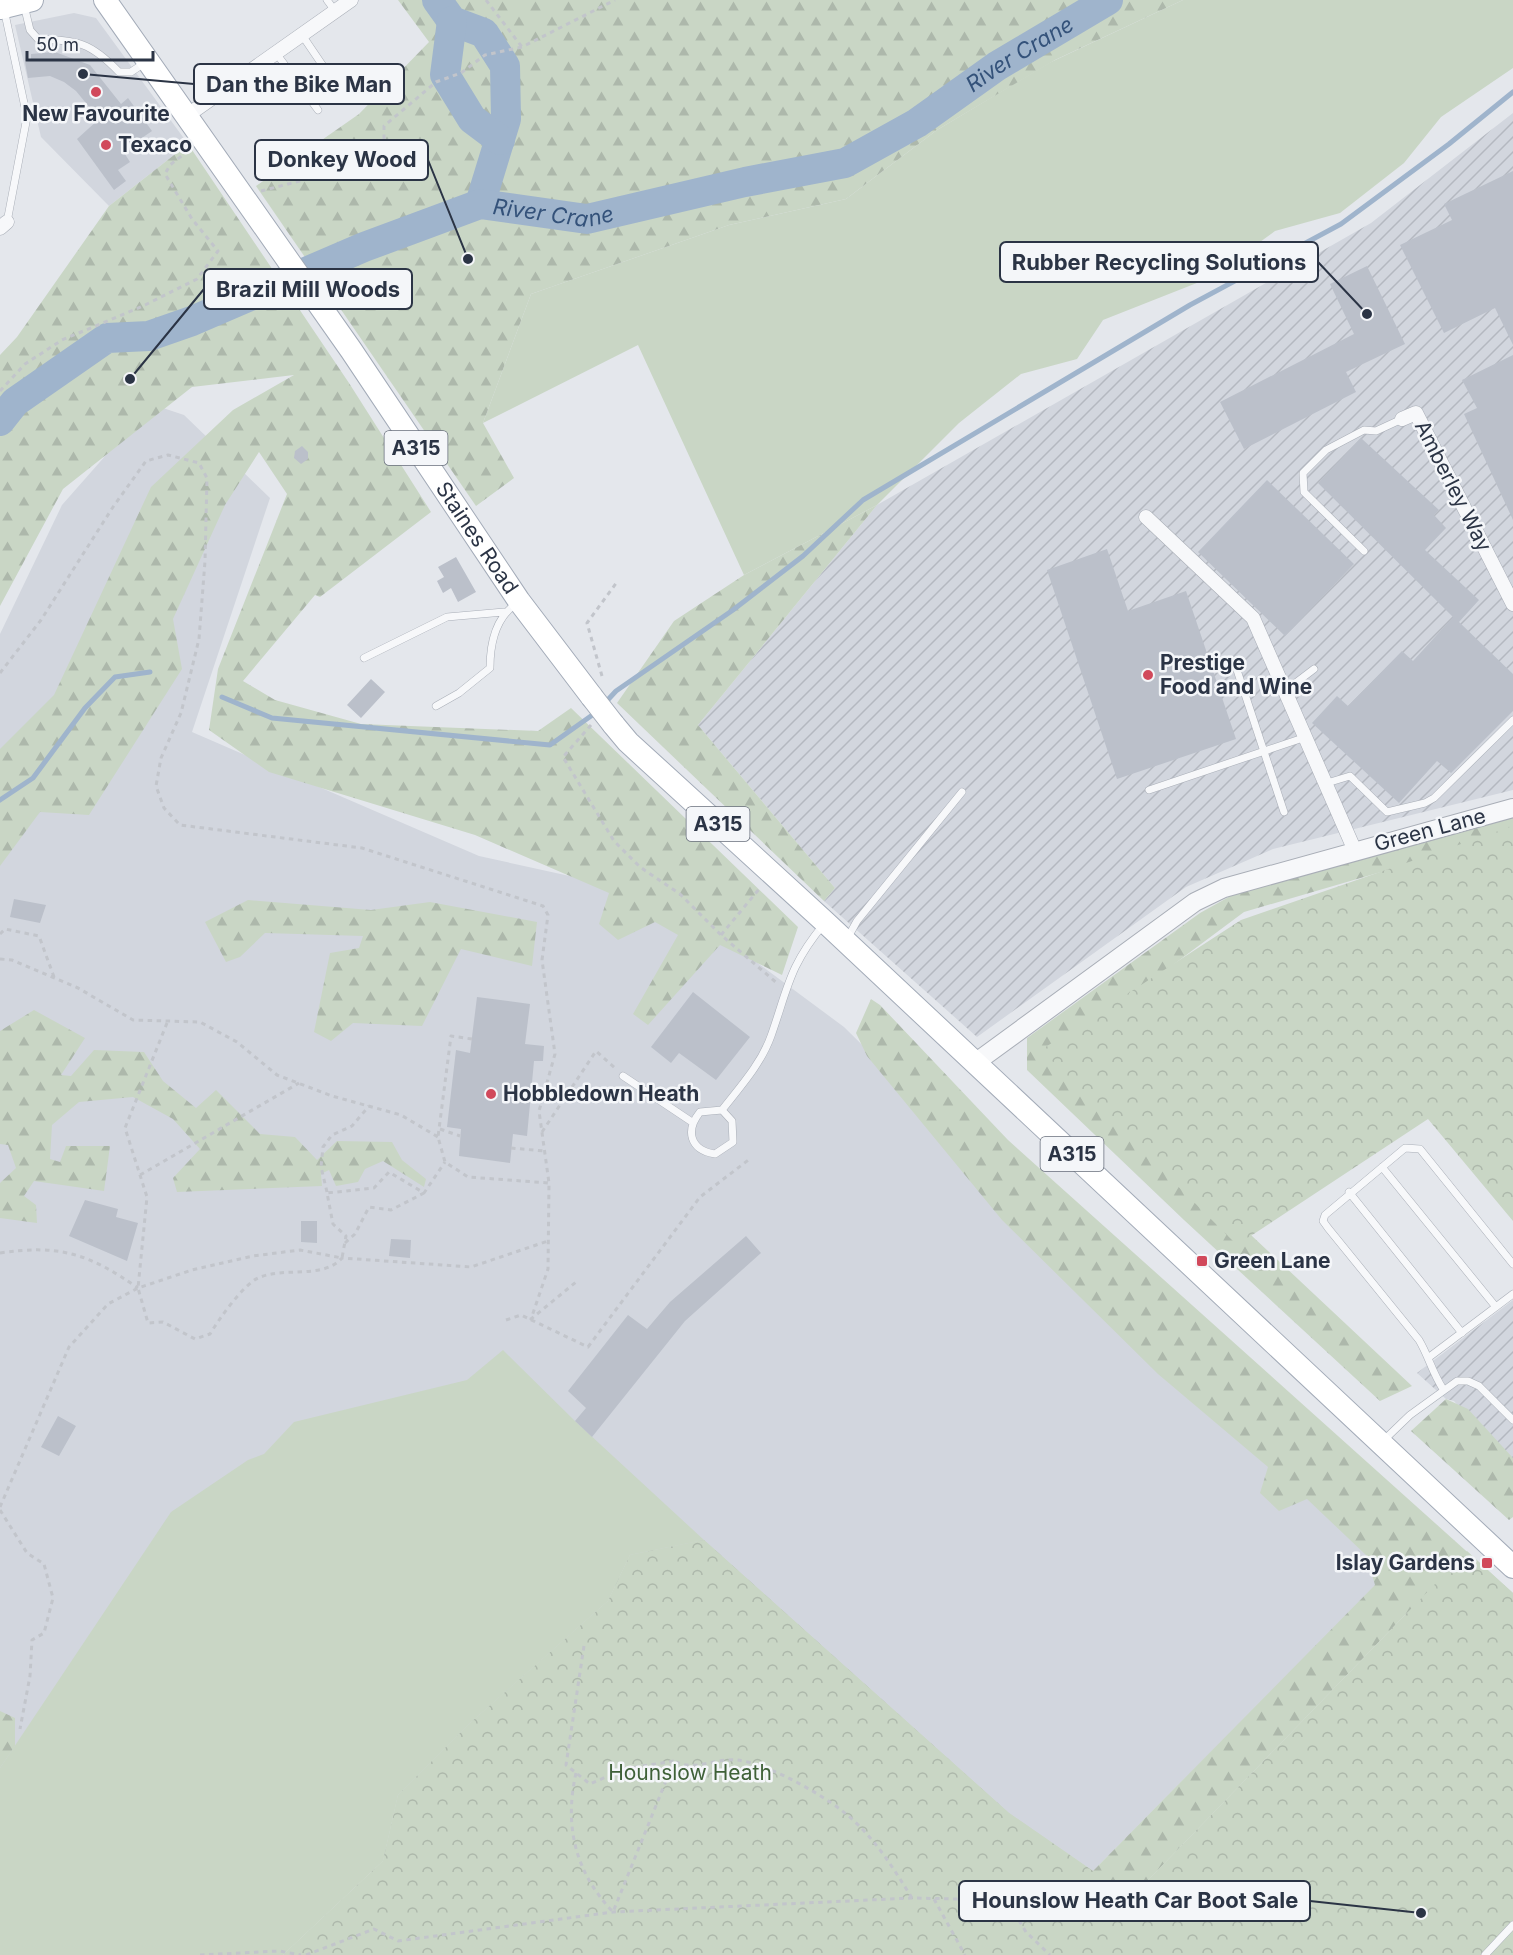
<svg xmlns="http://www.w3.org/2000/svg" width="1513" height="1955" viewBox="0 0 1513 1955" font-family="Inter,sans-serif">
	<style>
		.built { fill: #d2d6de }
		.industrial { fill: url(#industrial-furrows) }
		.green { fill: #c9d6c5 }
		.forest { fill: url(#forest-firs) }
		.park { fill: url(#park-crowns) }
		.lines { fill: none; stroke-linecap: round; stroke-linejoin: round }
		.stream { stroke: #9fb4cc; stroke-width: 5 }
		.river { stroke: #9fb4cc; stroke-width: 30 }
		.building { fill: #bbc0ca }
		.service-casing { stroke: #a9aeb7; stroke-width: 8 }
		.minor-casing { stroke: #a9aeb7; stroke-width: 15 }
		.tertiary-casing { stroke: #a9aeb7; stroke-width: 20 }
		.primary-casing { stroke: #a3abb8; stroke-width: 24 }
		.path { stroke: #c2c5cb; stroke-width: 3; stroke-dasharray: 4.5 4.5; stroke-linecap: butt }
		.service { stroke: #f7f8fa; stroke-width: 7 }
		.minor { stroke: #f7f8fa; stroke-width: 14 }
		.tertiary { stroke: #f7f8fa; stroke-width: 18 }
		.primary { stroke: #fff; stroke-width: 22 }
		.primary-bridge-casing { stroke: #a3abb8; stroke-width: 24; stroke-linecap: butt }
		.primary-bridge { stroke: #fff; stroke-width: 22 }
		.poi-dot { fill: #d1495b; stroke: #f4f6f9; stroke-width: 2 }
		.labels { text-anchor: middle; stroke-width: 5; stroke-linejoin: round; paint-order: stroke }
		.shield { fill: #f4f6f9; stroke: #676e7b; stroke-width: 1.5 }
		.shield-label { font-size: 20px; font-weight: bold; fill: #2b3445 }
		.poi-label { font-size: 21px; font-weight: bold; fill: #2b3445; stroke: #f4f6f9; text-anchor: start }
		.street-label { font-size: 21px; fill: #2b3445; stroke: #f4f6f9 }
		.park-label { font-size: 21px; fill: #3f6138; stroke: #f4f6f9 }
		.water-label { font-size: 22px; font-style: italic; fill: #34527a; stroke: #f4f6f9 }
		.leader { fill: none; stroke: #2b3445; stroke-width: 2 }
		.callout-dot { fill: #2b3445; stroke: #f4f6f9; stroke-width: 2 }
		.callout { fill: #f4f6f9; stroke: #2b3445; stroke-width: 2 }
		.callout-label { font-size: 22px; text-anchor: middle; font-weight: bold; fill: #2b3445 }
	</style>
	<defs>
		<pattern id="industrial-furrows" width="10" height="10" patternUnits="userSpaceOnUse" patternTransform="scale(1.5)"><rect width="10" height="10" fill="#d2d6de"/><path d="M-1 1l2-2M0 10L10 0M9 11l2-2" fill="none" stroke="#b4b8c0"/></pattern>
		<pattern id="forest-firs" width="22" height="20" patternUnits="userSpaceOnUse" patternTransform="scale(1.5)"><rect width="22" height="20" fill="#c9d6c5"/><path d="M5 1l3.5 6h-7zM16 11l3.5 6h-7z" fill="#adb8ab"/></pattern>
		<pattern id="park-crowns" width="20" height="18" patternUnits="userSpaceOnUse" patternTransform="scale(1.5)"><rect width="20" height="18" fill="#c9d6c5"/><path d="M2 6a3 3 0 1 1 6 0M12 15a3 3 0 1 1 6 0" fill="none" stroke="#adb8ab"/></pattern>
	</defs>
	<rect width="100%" height="100%" fill="#e4e7ec"/>
	<path class="built" d="M74,13L96,18L188,144L109,206L41,137L15,25Z
		M151,404L184,415L270,498L192,732L479,856L670,898L844,1027L1393,1568L1093,1871L630,1555L608,1601L398,1795L383,1861L0,1928V634L62,505Z"/>
	<path class="industrial" d="M1513,113V790L1273,849L1186,887L977,1037L824,901L835,888L698,725L877,505L1371,223Z
		M1513,1300V1472L1454,1401L1446,1399L1417,1373Z"/>
	<path class="green" d="M1183,0H1513V68L1441,117L1404,163L1340,213L1275,231L1212,277L1103,320L1077,359L1021,374L959,423L877,505L744,575L638,345L483,423L531,294L729,225L846,199L937,130L1049,63Z
		M503,1350L575,1421L704,1540L630,1555L608,1601L468,1725L398,1795L383,1861L283,1955H0V1768L171,1512L248,1460L264,1454L294,1422L467,1380Z"/>
	<path class="forest" d="M398,0H1183L1055,60L937,130L846,199L729,225L531,294L483,423L514,478L476,506L256,186L359,114L429,42Z
		M188,144L349,383L431,512L320,597L315,595L243,681L275,700L361,724L538,731L571,708L798,927L782,975L720,945L648,1025L633,1014L678,935L655,922L618,940L599,924L609,893L475,835L269,772L209,730L218,669L287,494L259,452L225,505L173,619L182,669L89,815L40,812L0,866V749L54,695L151,487L233,410L294,375L192,387L63,489L0,606V355L17,337L109,206Z
		M877,505L698,725L835,888L824,901L617,703L674,621L744,575Z
		M1513,817V853L1504,836L1244,912L1056,1052L1412,1386L1380,1401L1184,1220L1027,1070V1038L1200,913L1243,889Z
		M248,900L371,910L430,902L537,922L532,966L461,949L422,1026L353,1023L331,1041L314,1032L330,953L359,948L363,936L265,933L240,957L226,962L205,922Z
		M871,999L880,1005L1008,1140L1513,1593L1407,1613L1098,1932L283,1955L383,1861L398,1795L468,1725L608,1601L630,1555L704,1540L1009,1813L1093,1871L1375,1585L1367,1556L1307,1499L1279,1511L1260,1493L1268,1467L1158,1374L1002,1220L867,1056L856,1033Z
		M34,1010L85,1038L61,1075L71,1076L94,1050L144,1052L163,1081L196,1108L216,1090L260,1134L295,1137L317,1160L337,1141L392,1142L402,1160L426,1179L424,1187L383,1161L365,1169L358,1182L336,1186L329,1170L321,1174L322,1186L177,1192L173,1178L200,1149L173,1119L133,1097L79,1102L52,1125L50,1159L60,1162L66,1146H110L104,1191L34,1181L24,1196L36,1205L37,1223L0,1218V1183L16,1168L8,1145L0,1144V1031Z
		M1446,1399L1468,1409L1513,1458V1517L1509,1520L1411,1431Z
		M0,1711L15,1718V1746L0,1768Z"/>
	<path class="park" d="M1513,826V1221L1428,1119L1237,1245L1041,1050L1241,920Z
		M704,1540L1009,1813L1093,1871L1121,1908L1467,1551L1513,1593V1955H283L383,1861L398,1795L468,1725L608,1601L630,1555Z"/>
	<g class="lines">
		<path class="stream" d="M222,697L272,718L550,745L598,711
			M604,704L616,691L733,610L803,556L863,500L1190,305L1341,224L1449,144L1513,92
			M0,800L33,778L85,708L115,677L150,672"/>
		<g class="river">
			<path d="M437,0L452,21L484,33L505,66L506,119L480,204"/>
			<path d="M452,21L445,75L472,119L500,140"/>
			<path id="s1" d="M0,421L15,402L107,338L149,336L192,321L364,247L480,204L587,219L745,182L845,163L917,123L997,66L1108,0"/>
		</g>
	</g>
	<path class="building" d="M55,52L90,65L121,104L128,98L152,131L123,151L130,162L118,170L126,181L114,190L77,139L99,119L76,91L64,82L50,76L28,78L25,62L31,60V54Z
		M1513,171V345L1495,308L1444,333L1400,245L1452,220L1444,204Z
		M1367,266L1405,344L1346,372L1356,392L1244,449L1220,402L1354,334L1330,284Z
		M1513,355V520L1464,414L1477,408L1462,380Z
		M1361,438L1439,510L1434,515L1446,528L1425,550L1479,600L1459,622L1513,674V711L1451,773L1437,761L1399,803L1312,723L1337,696L1348,706L1402,651L1413,661L1453,617L1318,483Z
		M302,446L308,452V459L301,464L294,458L295,451Z
		M1267,480L1354,564L1285,636L1198,552Z
		M1107,549L1128,611L1186,591L1236,739L1117,779L1047,570Z
		M456,557L476,592L458,602L451,588L443,593L437,581L444,577L438,567Z
		M371,679L385,692L361,718L347,705Z
		M14,899L46,905L40,923L10,917Z
		M693,992L750,1037L716,1080L679,1053L671,1063L651,1047Z
		M477,997L530,1004L525,1044L544,1046L543,1061H534L527,1136L513,1134L510,1163L459,1156L461,1129L447,1127L456,1050L470,1053Z
		M85,1200L118,1209L116,1217L138,1223L127,1261L69,1236Z
		M301,1221H317V1243L301,1242Z
		M746,1236L761,1253L685,1321L592,1437L575,1421L586,1408L568,1391L628,1315L647,1329L670,1302Z
		M391,1239L411,1240L410,1258L389,1256Z
		M58,1416L76,1426L59,1456L41,1447Z"/>
	<g class="lines">
		<defs>
			<path id="service" d="M327,0L335,11
				M24,5L30,30L38,39C79,41 90,42 119,72H131L146,62
				M4,9L27,117L7,222
				M302,35L340,91
				M276,53L318,110
				M1364,551L1304,492L1303,473L1326,450L1364,430L1376,431L1402,419
				M364,658L447,617L504,612
				M1234,661L1284,812
				M1285,691L1314,669
				M436,706L459,693L490,668C490,643 496,617 517,603
				M1327,783L1350,776L1387,812L1425,803L1434,798L1513,720
				M1149,790L1306,737
				M847,939L857,921L962,792
				M623,1076L692,1122
				M722,1110L700,1112C685,1131 690,1150 715,1154L733,1142L732,1121L722,1110C740,1087 761,1064 771,1036C788,988 789,966 824,924
				M1382,1167L1496,1307
				M1349,1192L1462,1333
				M1428,1358L1513,1294
				M1443,1389C1432,1372 1429,1357 1419,1340L1328,1228L1323,1221L1325,1215L1405,1148L1420,1149L1513,1264
				M1384,1440L1410,1415L1457,1381H1468L1479,1386L1513,1420
				M1485,1955L1513,1925"/>
			<path id="minor" d="M185,117L351,0
				M0,228L7,222
				M1402,419L1416,413L1513,604
				M1146,517L1253,618L1355,851"/>
			<path id="tertiary" d="M975,1063L1195,902L1224,888L1513,808"/>
			<g id="primary">
				<path id="s2" d="M105,0L351,350L519,601L592,697"/>
				<path d="M0,8L32,0"/>
				<path d="M613,724L628,742L825,922L1513,1567"/>
			</g>
		</defs>
		<use href="#service" class="service-casing"/>
		<use href="#minor" class="minor-casing"/>
		<use href="#tertiary" class="tertiary-casing"/>
		<use href="#primary" class="primary-casing"/>
		<path class="path" d="M486,0L522,47
			M261,191L366,164L384,154V126L436,82L461,73L485,55L522,47L615,0
			M0,391L25,364L62,340L143,306L197,279L218,251L192,219L165,174L170,165L189,150
			M0,673L41,620L113,507L146,461L168,455L199,463L207,478L205,561L199,639L181,713L161,758L156,786L164,808L180,825L362,848L543,906L548,915L542,960L555,1054L539,1111L549,1183L548,1269L531,1319L576,1282
			M602,676L587,623L617,582
			M591,725L563,757L614,841L640,867L680,894L721,935L778,984
			M0,934L5,929L39,936L54,977
			M721,935L760,888
			M0,959L12,960L78,988L133,1020L200,1022L237,1042L277,1075L332,1096L401,1115L438,1137
			M167,1023L125,1128L147,1197L138,1288L148,1323L163,1322L195,1339L210,1334C219,1319 243,1285 258,1278C285,1266 322,1280 342,1258L471,1267L548,1241
			M472,1039L451,1036L438,1137L445,1162L468,1177L549,1183
			M440,1129L460,1136
			M542,1132L596,1051L615,1068
			M511,1148L544,1151
			M140,1175L299,1083
			M327,1192L321,1167L323,1147L332,1135L352,1126L369,1106
			M345,1243L355,1234L369,1207L391,1210L424,1193
			M0,1253C60,1244 89,1254 138,1288
			M506,1320L521,1315L588,1347L700,1197L751,1158
			M0,1507L69,1347L108,1304L138,1288L192,1270L253,1256L300,1250L342,1258L346,1236L333,1224L327,1193L374,1188L389,1172L424,1193L445,1162
			M0,1510L27,1553L44,1564L53,1598L44,1633L32,1640L30,1676L20,1729
			M584,1646L566,1765L590,1784L624,1769L674,1761
			M576,1773C564,1826 575,1872 613,1912L674,1761C694,1772 715,1758 737,1760C768,1763 832,1799 854,1821C878,1843 895,1871 912,1898
			M934,1899L965,1955
			M200,1955L279,1951L301,1955
			M306,1955L374,1929L398,1941L613,1912L912,1898L957,1899L1003,1894L1026,1932L1050,1955"/>
		<use href="#service" class="service"/>
		<use href="#minor" class="minor"/>
		<use href="#tertiary" class="tertiary"/>
		<use href="#primary" class="primary"/>
		<defs>
			<path id="primary-bridge" d="M592,697L613,724"/>
		</defs>
		<use href="#primary-bridge" class="primary-bridge-casing"/>
		<use href="#primary-bridge" class="primary-bridge"/>
	</g>
	<g class="poi-dot">
		<circle cx="96" cy="92" r="6"/>
		<circle cx="106" cy="145" r="6"/>
		<circle cx="1148" cy="675" r="6"/>
		<circle cx="491" cy="1094" r="6"/>
		<rect x="1196" y="1255" width="12" height="12" rx="3"/>
		<rect x="1481" y="1557" width="12" height="12" rx="3"/>
	</g>
	<g class="labels">
		<g class="shield">
			<rect x="384.5" y="431" width="63" height="34" rx="4.5"/>
			<rect x="686.5" y="807" width="63" height="34" rx="4.5"/>
			<rect x="1040.5" y="1137" width="63" height="34" rx="4.5"/>
		</g>
		<g class="shield-label">
			<text x="416" y="455">A315</text>
			<text x="718" y="831">A315</text>
			<text x="1072" y="1161">A315</text>
		</g>
		<g class="poi-label">
			<text x="96" y="121" text-anchor="middle">New Favourite</text>
			<text x="118" y="152">Texaco</text>
			<text x="1160" y="670">Prestige<tspan x="1160" dy="24">Food and Wine</tspan></text>
			<text x="503" y="1101">Hobbledown Heath</text>
			<text x="1214" y="1268">Green Lane</text>
			<text x="1475" y="1570" text-anchor="end">Islay Gardens</text>
		</g>
		<g class="street-label">
			<text transform="translate(1453 486) rotate(63)" y="7">Amberley Way</text>
			<text dy="7" stroke="none"><textPath href="#s2" startOffset="654">Staines Road</textPath></text>
			<text transform="translate(1430 830) rotate(-15)" y="7">Green Lane</text>
		</g>
		<g class="park-label">
			<text x="690" y="1780">Hounslow Heath</text>
		</g>
		<g class="water-label">
			<text dy="8" stroke="none"><textPath href="#s1" startOffset="1113">River Crane</textPath></text>
			<text dy="8" stroke="none"><textPath href="#s1" startOffset="609">River Crane</textPath></text>
		</g>
	</g>
	<path class="leader" d="M83 74L194 84M468 259L428 160M1367 314L1318 262M130 379L204 289M1421 1913L1310 1901"/>
	<g class="callout-dot">
		<circle cx="83" cy="74" r="6"/>
		<circle cx="468" cy="259" r="6"/>
		<circle cx="1367" cy="314" r="6"/>
		<circle cx="130" cy="379" r="6"/>
		<circle cx="1421" cy="1913" r="6"/>
	</g>
	<g class="callout">
		<rect x="194" y="64" width="210" height="40" rx="6"/>
		<rect x="255" y="140" width="173" height="40" rx="6"/>
		<rect x="1000" y="242" width="318" height="40" rx="6"/>
		<rect x="204" y="269" width="208" height="40" rx="6"/>
		<rect x="959" y="1881" width="351" height="40" rx="6"/>
	</g>
	<g class="callout-label">
		<text x="299" y="92">Dan the Bike Man</text>
		<text x="342" y="167">Donkey Wood</text>
		<text x="1159" y="270">Rubber Recycling Solutions</text>
		<text x="308" y="297">Brazil Mill Woods</text>
		<text x="1135" y="1908">Hounslow Heath Car Boot Sale</text>
	</g>
	<path d="M27 51v9h126v-9" fill="none" stroke="#2b3445" stroke-width="3"/>
	<text x="36" y="51" font-size="18" fill="#2b3445" stroke="#f4f6f9" stroke-width="4.5" paint-order="stroke">50 m</text>
</svg>
